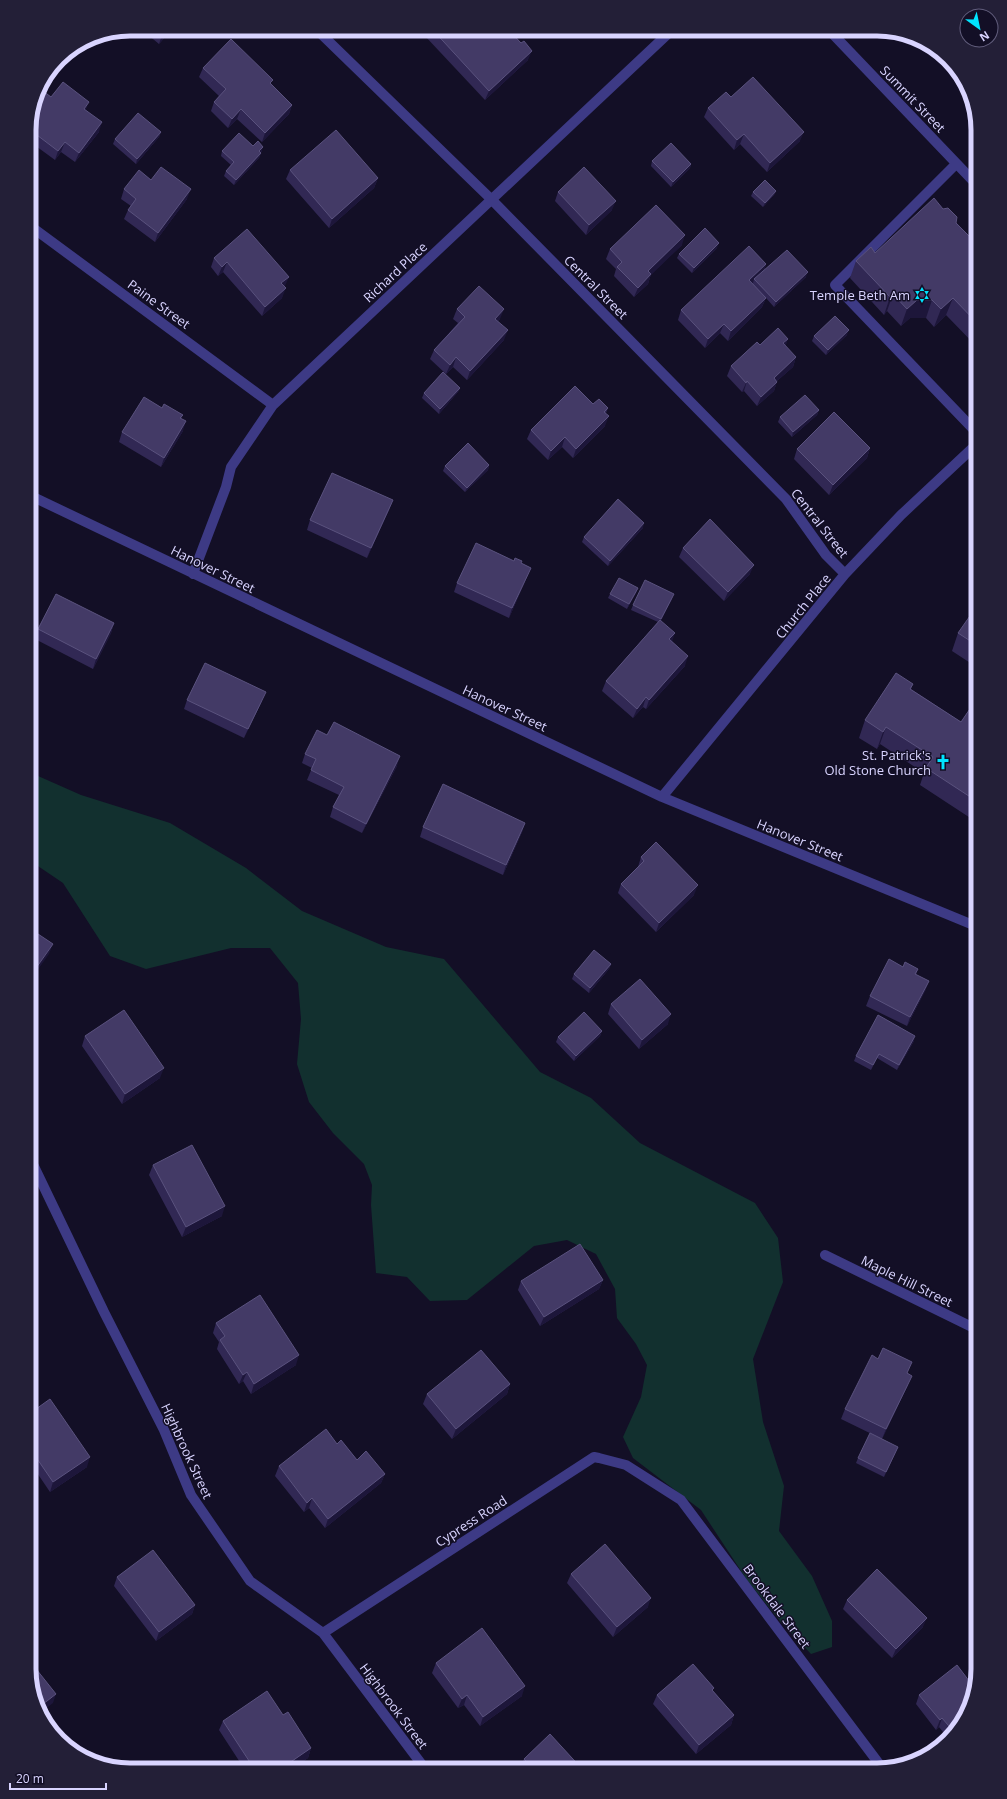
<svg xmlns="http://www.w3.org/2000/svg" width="1007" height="1799" font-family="'Open Sans',sans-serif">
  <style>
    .green { fill: #12302f }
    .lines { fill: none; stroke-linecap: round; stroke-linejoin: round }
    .minor { stroke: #3d3a85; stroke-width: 10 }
    .wall { fill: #312854 }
    .shaded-wall { fill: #1d163a }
    .building { fill: #433a66; stroke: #5a527e }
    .labels { text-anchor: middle; stroke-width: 3; stroke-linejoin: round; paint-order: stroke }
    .street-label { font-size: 13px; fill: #d9d4ff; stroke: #130f26 }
    .poi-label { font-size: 13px; fill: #d9d4ff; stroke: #130f26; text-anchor: end }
    .rim { fill: none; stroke: #d9d4ff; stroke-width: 5 }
  </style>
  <rect width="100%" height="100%" fill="#130f26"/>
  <!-- green -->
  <path class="green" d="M29,772L81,795L170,823L246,868L302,911L386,947L444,959L540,1072L591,1098L640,1143L755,1203L778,1238L783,1282L753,1359L763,1422L784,1486L779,1531L812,1576L832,1621V1647L811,1654L780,1621L747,1580L701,1510L633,1458L623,1437L641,1397L647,1365L636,1344L617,1318L615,1289L596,1254L567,1240L534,1246L467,1300L430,1301L407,1277L376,1273L371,1205L372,1185L364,1164L333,1133L309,1102L297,1064L301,1019L298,983L270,948H231L146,969L110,956L63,883L29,860Z"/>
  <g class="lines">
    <!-- minor -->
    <path class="minor" d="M316,29L492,200L786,499L826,555L845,574
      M828,29L978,186
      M956,164L835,285L978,434
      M29,225L273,405
      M29,495L662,797L978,927
      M193,574L226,487L231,467L273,405L673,29
      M662,797L845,574L901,515L978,443
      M29,1156L104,1312L164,1430L191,1495L250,1581L323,1633L426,1770
      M825,1255L978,1330
      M323,1633L594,1457L599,1458L626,1465L681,1500L883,1769"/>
  </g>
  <!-- wall -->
  <path class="wall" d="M130,29H134L127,37L120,31Z
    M141,29H172L159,44Z
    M428,29H508L521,43L528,60L485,100L425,36Z
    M203,68L271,85L292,105L289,114L262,142L237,119L228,128L211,111L214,102L219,96L199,77Z
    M51,97L86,110L99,132L75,162L61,152L55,160L29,141V123Z
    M731,97L800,141L767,172L740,144L734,150L704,117L708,108Z
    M161,132L159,137L136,164L113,144L115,139Z
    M253,146L262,151L261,152V153L259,158L234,185L224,176L226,171L231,165L221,156L222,151Z
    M652,161L691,164L690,168L671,187L651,166Z
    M290,170L378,178L374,188L329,228L286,179Z
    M124,189L187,199L155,242L124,219L128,210L131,206L121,199Z
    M776,191L774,195L763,207L751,196L753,192Z
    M558,192L612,210L586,235L555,201Z
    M943,209L974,241L978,238V348L946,315L934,327L926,318H910L901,326L887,311L884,315L850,278L856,261L875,253Z
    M682,245L651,274L648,284L634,297L614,276L616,269L606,259L610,249Z
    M717,248L692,273L677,258L679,254Z
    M214,258L285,286L284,287L282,298L262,316L223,272L218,276L211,267Z
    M766,264L764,271L806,277L774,307L766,298L762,307L728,341L720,333L705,348L678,320L681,310Z
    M457,309L500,319L498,321L504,340L467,380L453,367L446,374L430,359L434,350L458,323L453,319Z
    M847,335L826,355L812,341L814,336Z
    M760,345L796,357L793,367L777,381L774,391L757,406L744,391L742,392L727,376L731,366Z
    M460,388L458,392L439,414L422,398L424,393Z
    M593,404L608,408L606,413L605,426L573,458L562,447L548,460L527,439L531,430Z
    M162,408L183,415L181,419L183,431L161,467L119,442L122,432Z
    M819,410L817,415L792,437L778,422L780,417Z
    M870,448L867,458L829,495L794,459L797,449Z
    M489,465L488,470L465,492L443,471L445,466Z
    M393,500L389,510L367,558L307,530L310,520Z
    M643,528L608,566L582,542L584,537Z
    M683,548L750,574L724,601L679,557Z
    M521,563L531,568L527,577L509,618L454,592L457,583Z
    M638,588L636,593L627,609L608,598L610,594Z
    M672,599L661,620L685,666L646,709L643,707L633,718L602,691L606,681L658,622L631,610L633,605Z
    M978,617V668L952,651L958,633Z
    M114,623L111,633L93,669L35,639L38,629Z
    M913,684L911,689L961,722L978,697V823L920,785L924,773L880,744L877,749L859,738L865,720Z
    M187,700L262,701L244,738L184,709Z
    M327,735L397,766L362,833L330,817L333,807L339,795L307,780L312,768L302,763L305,754Z
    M525,823L522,832L503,875L420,837L423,827Z
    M641,857L694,895L656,932L618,893L621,884L638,867Z
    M611,964L609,969L589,993L572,979L574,974Z
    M903,967L918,969L916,975L929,981L925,991L907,1026L866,1006L870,996Z
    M611,1004L668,1024L639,1049L608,1014Z
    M602,1031L600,1036L574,1061L556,1042L558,1037Z
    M85,1036L160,1078L122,1104L82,1046Z
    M914,1041L897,1070L877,1058L871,1070L854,1061L856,1056Z
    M153,1165L222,1216L182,1237L149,1175Z
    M603,1280L599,1289L540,1326L518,1290L521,1281Z
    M216,1323L296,1365L251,1394L243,1381L239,1384L217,1349L219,1342L213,1333Z
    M878,1359L908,1373V1385L882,1439L841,1419L845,1409Z
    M510,1384L507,1394L452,1439L423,1404L427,1394Z
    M29,1414L87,1467L50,1492L29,1461Z
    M337,1444L357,1460L385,1474L381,1483L325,1528L309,1508L304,1512L275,1476L279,1466Z
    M898,1447L884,1477L856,1463L858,1458Z
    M571,1574L648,1607L613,1637L567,1583Z
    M117,1577L195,1605L192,1614L156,1641L114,1586Z
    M847,1600L923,1627L892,1658L843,1609Z
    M436,1663L522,1696L480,1726L464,1705L458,1708L432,1673Z
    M713,1691L734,1715L731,1725L696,1754L653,1704L657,1695Z
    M919,1695L961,1725L947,1737L939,1727L936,1730L916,1704Z
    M283,1715L311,1748L308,1758L290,1770H245L219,1730L223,1721Z
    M524,1759L583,1770H522L520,1768Z"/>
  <!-- shaded-wall -->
  <path class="shaded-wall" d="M130,29H134L127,37Z
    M167,29H172L159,44L162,35Z
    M532,51L528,60L485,100L489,91Z
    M89,102L85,112L84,109Z
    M292,105L289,114L262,142L265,133Z
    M241,109L237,119L228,128L232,119Z
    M102,122L99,132L75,162L79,153Z
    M161,132L159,137L136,164L137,159Z
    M804,132L800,141L767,172L770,163Z
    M744,134L740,144L734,150L737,140Z
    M65,142L61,152L55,160L58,151Z
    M263,147L262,151L257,156L259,151Z
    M261,153L259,158L234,185L236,180Z
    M691,164L690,168L671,187L673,182Z
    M378,178L374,188L329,228L332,219Z
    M191,189L187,199L155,242L158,233Z
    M776,191L774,195L763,207L765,203Z
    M616,201L612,210L586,235L589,225Z
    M685,235L682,245L645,281L648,271Z
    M719,243L717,248L692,273L694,268Z
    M227,262L223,272L218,276L222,267Z
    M766,264L763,274L754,279L753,283L746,290L749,280Z
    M808,272L806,277L774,307L776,302Z
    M651,274L648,284L634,297L638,288Z
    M289,277L285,286L278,293L281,283Z
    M286,288L282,298L262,316L265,307Z
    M893,294L887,311L884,315L890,297Z
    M766,298L762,307L728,341L731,331Z
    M953,298L946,315L934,327L941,309Z
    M917,300H932L926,318H910L901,326L907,309Z
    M504,309L500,319L492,328L495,319Z
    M724,324L720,333L705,348L708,339Z
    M508,330L504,340L467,380L470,371Z
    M849,330L847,335L826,355L828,350Z
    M788,339L785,348L783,343Z
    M34,357L31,366L29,368V363Z
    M456,357L453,367L446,374L450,365Z
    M796,357L793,367L770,387L774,378Z
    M747,381L744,391L742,392L746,383Z
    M777,382L774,391L757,406L761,397Z
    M460,388L458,392L439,414L440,409Z
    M819,410L817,415L792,437L793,432Z
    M609,416L605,426L573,458L576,449Z
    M186,421L183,431L161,467L164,458Z
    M565,437L562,447L548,460L551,451Z
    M870,448L867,458L829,495L833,485Z
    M489,465L488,470L465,492L467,488Z
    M393,500L389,510L367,558L371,548Z
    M644,523L643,528L608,566L610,561Z
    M754,565L750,574L724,601L728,592Z
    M531,568L527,577L509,618L512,608Z
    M638,588L636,593L627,609L629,604Z
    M674,594L672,599L660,623L661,619Z
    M114,623L111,633L93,669L96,659Z
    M675,633L672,642L669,639Z
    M688,656L685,666L646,709L649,700Z
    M266,692L262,701L244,738L248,729Z
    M646,697L643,707L633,718L637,709Z
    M886,727L880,744L877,749L883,732Z
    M400,756L397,766L362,833L366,824Z
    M525,823L522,832L503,875L506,865Z
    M698,885L694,895L656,932L659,923Z
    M53,944L49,954L29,982V978Z
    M611,964L609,969L589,993L590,988Z
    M929,981L925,991L907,1026L910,1017Z
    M671,1014L668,1024L639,1049L642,1040Z
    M602,1031L600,1036L574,1061L576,1056Z
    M915,1036L914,1041L897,1070L899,1065Z
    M164,1068L160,1078L122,1104L125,1094Z
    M225,1206L222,1216L182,1237L186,1227Z
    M603,1280L599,1289L540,1326L544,1317Z
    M299,1355L296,1365L251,1394L254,1384Z
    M247,1372L243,1381L239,1384L243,1375Z
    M912,1376L908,1385L882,1439L886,1429Z
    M510,1384L507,1394L452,1439L456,1429Z
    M898,1447L896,1452L884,1477L886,1472Z
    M90,1457L87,1467L50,1492L53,1482Z
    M385,1474L381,1483L325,1528L328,1519Z
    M312,1498L309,1508L304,1512L307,1503Z
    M651,1598L648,1607L613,1637L617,1627Z
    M195,1605L192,1614L156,1641L159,1632Z
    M927,1618L923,1627L892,1658L896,1649Z
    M525,1686L522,1696L480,1726L483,1717Z
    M56,1694L53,1703L39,1714L38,1708Z
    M467,1695L464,1705L458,1708L462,1699Z
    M734,1715L731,1725L696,1754L699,1745Z
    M942,1718L939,1727L936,1730L940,1720Z
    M311,1748L308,1758L290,1770H279Z"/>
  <!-- building -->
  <path class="building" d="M156,29H167L162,35Z
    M432,29H508L521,43L524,41L532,51L489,91Z
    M231,39L273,80L270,83L292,105L265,133L241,109L232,119L214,102L226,89L203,68Z
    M753,77L804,132L770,163L744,134L737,140L708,108L726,92L731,97Z
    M63,82L89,102L84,109L102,122L79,153L65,142L58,151L29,129V123L37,91L39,88L51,97Z
    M138,113L161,132L137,159L115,139Z
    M336,130L378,178L332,219L290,170Z
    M239,133L253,146L258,141L263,147L259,151L261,153L236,180L226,171L234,162L222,151Z
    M671,143L691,164L673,182L652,161Z
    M161,167L191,189L158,233L128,210L136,199L124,189L139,170L151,180Z
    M584,167L616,201L589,225L558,192Z
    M765,180L776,191L765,203L753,192Z
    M934,198L943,209L948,208L957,217L956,223L974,241L978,238V324L953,298L941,309L932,300H917L907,309L893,294L890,297L856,261L871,247L875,253Z
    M656,205L685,235L648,271L651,274L638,288L617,267L622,262L610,249Z
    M705,228L719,243L694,268L679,254Z
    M247,229L289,277L281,283L286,288L265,307L227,262L222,267L214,258Z
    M749,246L766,264L749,280L766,298L731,331L724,324L708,339L681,310Z
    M787,250L808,272L776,302L754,279Z
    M479,286L504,309L495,319L508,330L470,371L456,357L450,365L434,350L465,317L457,309Z
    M835,316L849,330L828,350L814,336Z
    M778,328L788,339L783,343L796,357L774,378L777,382L761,397L747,381L746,383L731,366L757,342L760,345Z
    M29,353L34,357L29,363Z
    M443,372L460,388L440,409L424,393Z
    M575,386L593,404L599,399L608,408L604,412L609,416L576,449L565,437L551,451L531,430Z
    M805,395L819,410L793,432L780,417Z
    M144,397L162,408L164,404L183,415L180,418L186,421L164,458L122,432Z
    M834,412L870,448L833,485L797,449Z
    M468,443L489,465L467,488L445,466Z
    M332,473L393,500L371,548L310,520Z
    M618,499L644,523L610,561L584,537Z
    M710,519L754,565L728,592L683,548Z
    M476,543L514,561L515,558L522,561L521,563L531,568L512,608L457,583Z
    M619,578L638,588L629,604L610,594Z
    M645,580L674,594L661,619L633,605Z
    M56,594L114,623L96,659L38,629Z
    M972,613L978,617V646L958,633Z
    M660,620L675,633L669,639L688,656L649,700L646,697L637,709L606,681Z
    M205,663L266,692L248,729L187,700Z
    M896,673L913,684L910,689L961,722L978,697V802L926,768L933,757L886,727L883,732L865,720Z
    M334,722L400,756L366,824L333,807L344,787L311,770L316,759L305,754L317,730L327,735Z
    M443,784L525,823L506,865L423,827Z
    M656,842L698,885L659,923L621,884L644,861L641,857Z
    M29,928L53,944L29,978Z
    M594,950L611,964L590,988L574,974Z
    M889,959L903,967L905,962L918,969L915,974L929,981L910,1017L870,996Z
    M640,979L671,1014L642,1040L611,1004Z
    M124,1010L164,1068L125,1094L85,1036Z
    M584,1012L602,1031L576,1056L558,1037Z
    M878,1015L915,1036L899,1065L879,1054L873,1065L856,1056Z
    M192,1145L225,1206L186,1227L153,1165Z
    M580,1244L603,1280L544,1317L521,1281Z
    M260,1295L299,1355L254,1384L247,1372L243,1375L220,1340L225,1336L216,1323Z
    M883,1348L912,1362L907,1373L912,1376L886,1429L845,1409L872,1355L878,1359Z
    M481,1350L510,1384L456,1429L427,1394Z
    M50,1399L90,1457L53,1482L29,1447V1414Z
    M326,1429L337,1444L341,1440L357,1460L366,1451L385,1474L328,1519L312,1498L307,1503L279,1466Z
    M870,1433L898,1447L886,1472L858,1458Z
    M605,1544L651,1598L617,1627L571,1574Z
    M153,1550L195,1605L159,1632L117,1577Z
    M877,1569L927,1618L896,1649L847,1600Z
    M482,1628L525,1686L483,1717L467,1695L462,1699L436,1663Z
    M29,1660L56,1694L38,1708L29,1670Z
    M693,1664L714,1688L712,1690L734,1715L699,1745L657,1695Z
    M957,1665L973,1686L961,1725L954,1732L942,1718L940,1720L919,1695Z
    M267,1691L283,1715L288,1712L311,1748L279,1770H255L223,1721Z
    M550,1734L583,1770H534L524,1759Z"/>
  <!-- icons -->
  <defs>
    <symbol id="synagogue-bare" viewBox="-9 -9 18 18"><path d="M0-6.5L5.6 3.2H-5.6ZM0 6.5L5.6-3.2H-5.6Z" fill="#00e5ff" stroke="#130f26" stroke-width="2.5" paint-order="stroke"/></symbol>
    <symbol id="church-bare" viewBox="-9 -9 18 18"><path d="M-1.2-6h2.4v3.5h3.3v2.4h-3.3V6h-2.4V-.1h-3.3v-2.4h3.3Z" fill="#00e5ff" stroke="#130f26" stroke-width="2.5" paint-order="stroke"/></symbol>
  </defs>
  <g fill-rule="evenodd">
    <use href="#synagogue-bare" x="911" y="284" width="22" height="22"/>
    <use href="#church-bare" x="932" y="751" width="22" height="22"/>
  </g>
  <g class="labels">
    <!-- street labels -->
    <g class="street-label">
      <text transform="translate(913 99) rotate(46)" y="5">Summit Street</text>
      <text transform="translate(395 272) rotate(-43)" y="5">Richard Place</text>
      <text transform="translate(596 287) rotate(45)" y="5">Central Street</text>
      <text transform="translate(159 304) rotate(36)" y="5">Paine Street</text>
      <text transform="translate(820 523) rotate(52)" y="5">Central Street</text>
      <text transform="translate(213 569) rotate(26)" y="5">Hanover Street</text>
      <text transform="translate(803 606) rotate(-51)" y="5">Church Place</text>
      <text transform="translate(505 708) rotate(25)" y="5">Hanover Street</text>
      <text transform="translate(800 840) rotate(22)" y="5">Hanover Street</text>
      <text transform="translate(907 1281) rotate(26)" y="5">Maple Hill Street</text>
      <text transform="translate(187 1451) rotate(65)" y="5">Highbrook Street</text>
      <text transform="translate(471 1521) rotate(-33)" y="5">Cypress Road</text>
      <text transform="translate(777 1606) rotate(53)" y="5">Brookdale Street</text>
      <text transform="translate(394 1706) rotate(53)" y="5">Highbrook Street</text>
    </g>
    <!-- poi labels -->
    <g class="poi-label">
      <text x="910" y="300">Temple Beth Am</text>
      <text x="931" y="760">St. Patrick's<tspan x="931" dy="15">Old Stone Church</tspan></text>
    </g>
  </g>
  <!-- crop -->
  <path d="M0 0H1007V1799H0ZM130 36H877A94 94 0 0 1 971 130V1669A94 94 0 0 1 877 1763H130A94 94 0 0 1 36 1669V130A94 94 0 0 1 130 36Z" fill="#231f37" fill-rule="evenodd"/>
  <path class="rim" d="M130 36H877A94 94 0 0 1 971 130V1669A94 94 0 0 1 877 1763H130A94 94 0 0 1 36 1669V130A94 94 0 0 1 130 36Z"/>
  <!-- north arrow -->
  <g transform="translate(979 28) rotate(147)"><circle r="19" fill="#130f26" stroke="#625e7d"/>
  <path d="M0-3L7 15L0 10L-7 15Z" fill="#00e5ff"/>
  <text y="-6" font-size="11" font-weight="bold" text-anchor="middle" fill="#d9d4ff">N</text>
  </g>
  <!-- scale -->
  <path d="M10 1783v6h96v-6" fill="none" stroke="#d9d4ff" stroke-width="2"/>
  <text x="16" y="1783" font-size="12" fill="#d9d4ff" stroke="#130f26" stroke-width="3" paint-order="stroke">20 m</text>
</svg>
